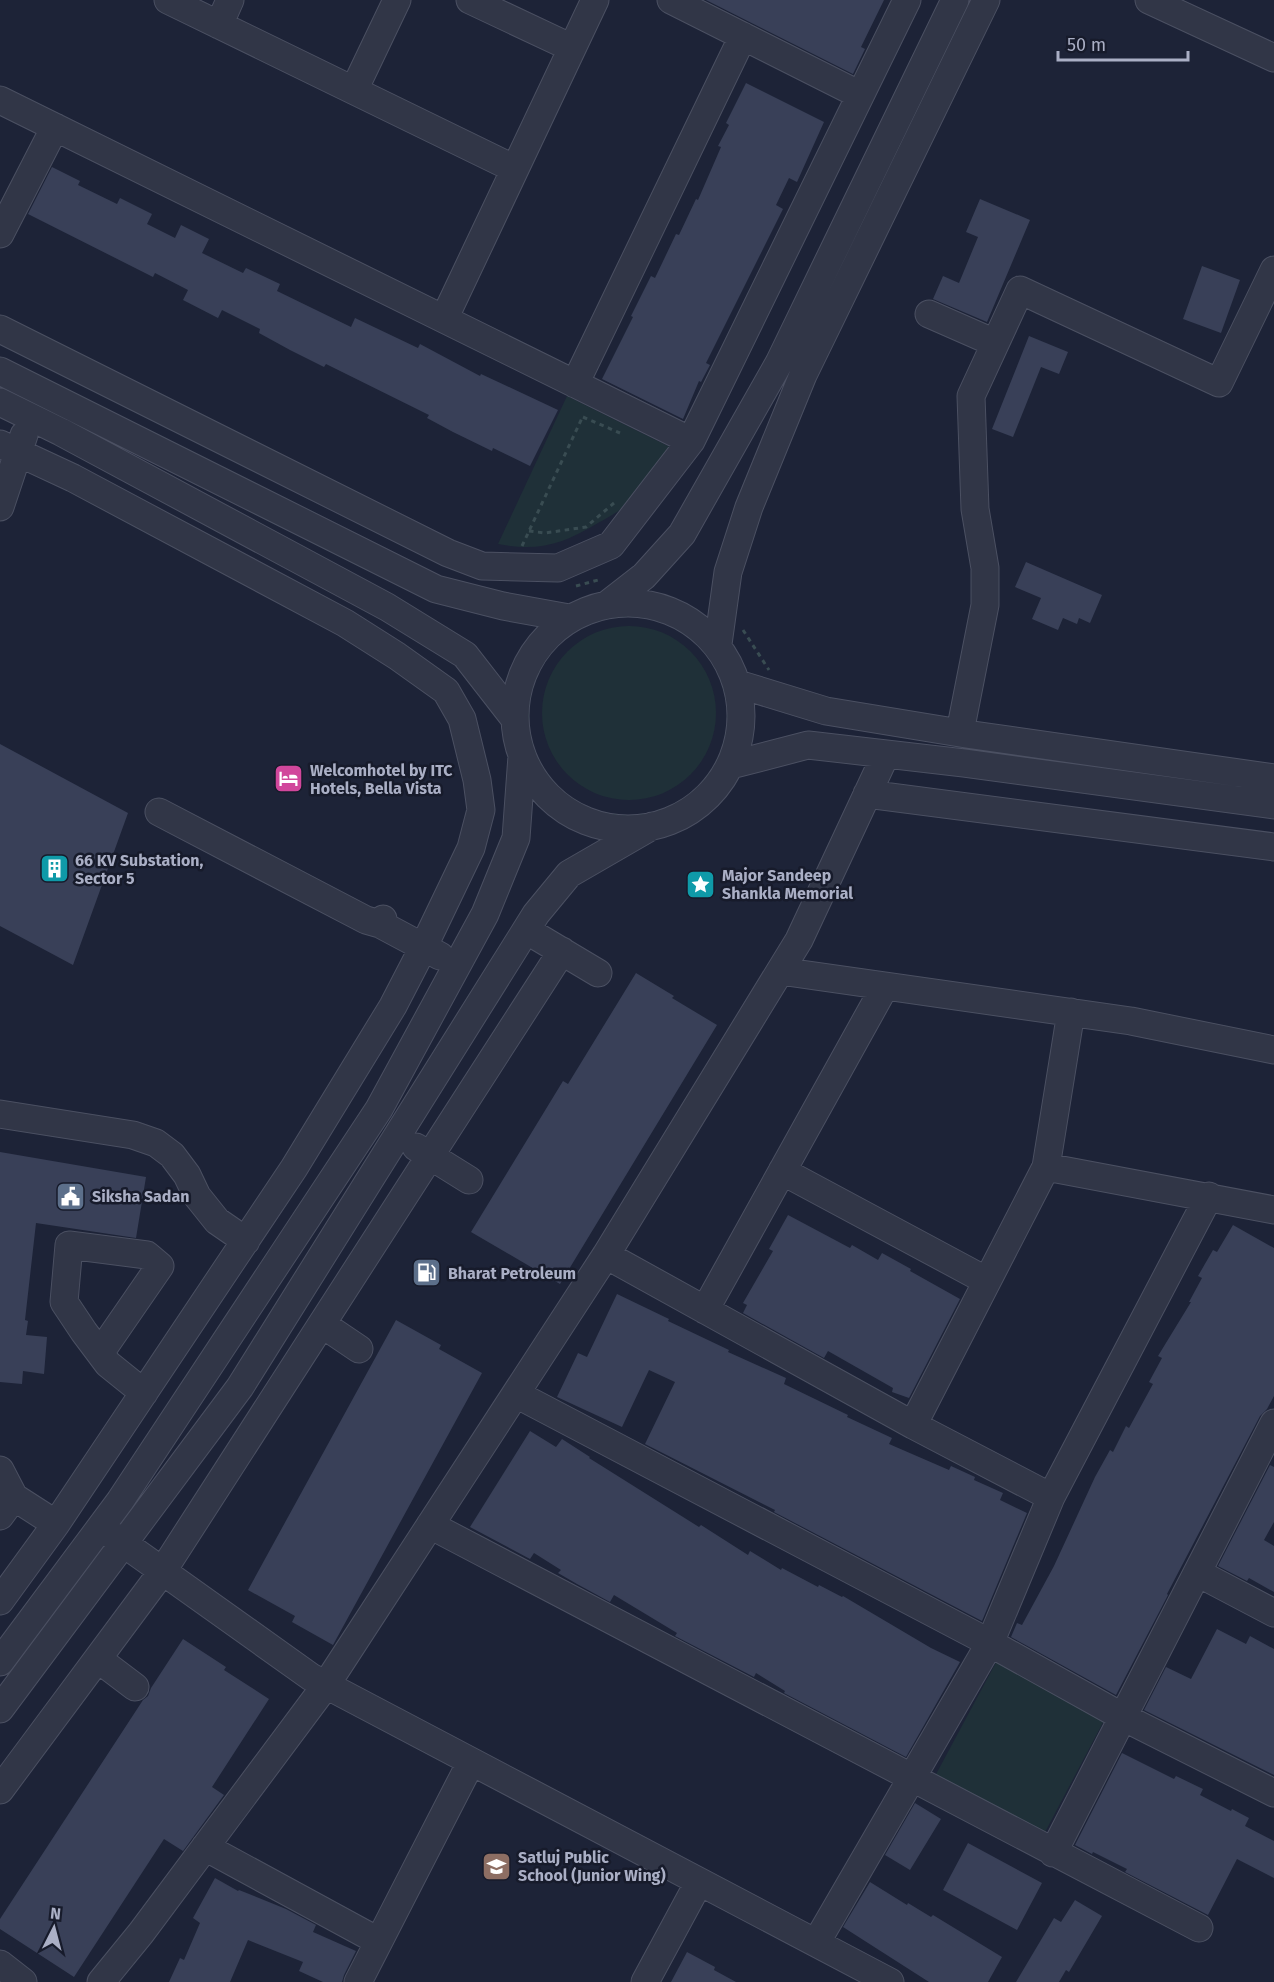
<svg xmlns="http://www.w3.org/2000/svg" width="1274" height="1982" font-family="'Fira Sans',sans-serif">
  <style>
    .green { fill: #1f3038 }
    .building { fill: #394058 }
    .lines { fill: none; stroke-linecap: round; stroke-linejoin: round }
    .minor-casing { stroke: #4b5062; stroke-width: 29 }
    .path { stroke: #394c52; stroke-width: 3; stroke-dasharray: 4.5 4.5; stroke-linecap: butt }
    .minor { stroke: #313647; stroke-width: 27 }
    .labels { text-anchor: middle; stroke-width: 5; stroke-linejoin: round; paint-order: stroke }
    .poi-label { font-size: 16px; font-weight: bold; fill: #aaafc5; stroke: #171b2b; text-anchor: start }
  </style>
  <rect width="100%" height="100%" fill="#1d2337"/>
  <!-- green -->
  <path class="green" d="M567,396L670,447C659,461 641,492 629,503C620,511 609,517 598,523C563,544 539,552 498,544Z
    M542 713a87 87 0 1 1 174 0a87 87 0 1 1-174 0Z
    M1000,1655L1108,1713L1043,1836L934,1778Z"/>
  <!-- building -->
  <path class="building" d="M706,0H884L861,47L865,49L853,74Z
    M746,83L824,122L797,182L789,178L776,205L783,209L706,363L710,365L701,382L699,381L683,419L602,379L633,317L631,316L651,276L655,278L676,234L679,235L696,199L698,200L721,147L718,146L729,125L726,123Z
    M52,167L80,181L78,185L117,204L120,198L152,214L147,224L175,238L181,225L209,239L202,253L243,273L246,268L280,284L277,291L351,327L355,318L418,348L420,344L480,376L481,374L558,410L530,466L493,448L492,451L453,432L427,418L429,415L326,364L324,367L290,350L259,333L260,329L222,310L218,318L183,300L188,290L155,273L153,277L28,214Z
    M980,199L1030,220L987,322L933,299L943,276L959,283L978,237L966,232Z
    M1202,266L1240,280L1221,333L1183,319Z
    M1029,336L1068,352L1059,374L1041,367L1013,437L992,429Z
    M1026,562L1102,595L1090,623L1079,618L1077,624L1063,618L1058,630L1032,619L1041,598L1015,587Z
    M0,744L128,813L73,965L0,926Z
    M636,973L674,996L672,998L717,1025L560,1284L471,1232L563,1081L568,1084Z
    M0,1152L146,1177L136,1238L36,1223L25,1320L28,1321L26,1335L47,1337L44,1374L23,1371L22,1384L0,1382Z
    M788,1215L850,1248L852,1245L878,1260L882,1253L911,1269L910,1271L960,1299L909,1398L892,1392L893,1388L828,1351L824,1358L743,1313L747,1305L743,1303L773,1251L769,1249Z
    M1233,1225L1274,1248V1396L1267,1409L1260,1416L1167,1594L1168,1595L1116,1695L1011,1637L1017,1623L1022,1625L1054,1566L1095,1477L1110,1450L1113,1452L1126,1426L1129,1428L1153,1384L1149,1382L1162,1358L1158,1356L1191,1302H1189L1202,1278L1198,1276L1213,1250L1217,1252Z
    M617,1294L669,1319L668,1321L729,1350L728,1352L786,1378L784,1384L848,1415L847,1417L892,1438L889,1444L949,1470L951,1466L975,1477L974,1480L1003,1493L1000,1500L1027,1513L982,1621L774,1512L775,1510L645,1444L675,1382L649,1370L622,1427L557,1397L578,1353L587,1357Z
    M396,1320L441,1345L439,1349L482,1373L333,1645L292,1622L295,1616L248,1590Z
    M530,1431L556,1447L562,1439L590,1457L589,1458L699,1527L701,1525L748,1555L750,1551L781,1570L782,1568L818,1587L819,1585L842,1597L843,1596L931,1648L960,1662L906,1757L784,1693L785,1691L756,1673L754,1677L675,1636L677,1633L614,1595L610,1602L577,1584L558,1573L561,1570L534,1553L530,1559L470,1527Z
    M1270,1465L1274,1467V1522L1264,1540L1274,1546V1592L1249,1578L1247,1581L1218,1566Z
    M1217,1629L1246,1644L1250,1636L1274,1649V1775L1144,1710L1166,1667L1191,1679Z
    M183,1639L226,1667L224,1670L269,1699L212,1787L224,1795L183,1851L164,1839L74,1977L0,1929V1919L143,1700L148,1696L151,1688Z
    M1122,1753L1174,1779L1176,1776L1203,1789L1200,1795L1231,1811L1232,1809L1249,1818L1245,1826L1274,1841V1878L1237,1859L1208,1915L1125,1872L1127,1869L1093,1852L1092,1854L1075,1845Z
    M915,1803L941,1819L910,1870L885,1855Z
    M968,1843L1042,1883L1017,1930L943,1890Z
    M215,1878L238,1891L239,1890L286,1909L316,1925L313,1932L356,1951L344,1975L342,1982H323L299,1971L303,1962L248,1940L230,1982H169L180,1958L184,1960L200,1923L193,1918Z
    M870,1882L907,1905L908,1903L931,1917L933,1915L1002,1957L988,1982H929L843,1927Z
    M1075,1900L1102,1916L1069,1972L1066,1970L1059,1982H1016L1054,1918L1061,1922Z
    M687,1952L715,1967L714,1970L736,1982H671Z"/>
  <g class="lines">
    <defs>
      <path id="minor" d="M168,0L515,169
        M470,0L572,48
        M671,0L860,95
        M1149,0L1274,58
        M219,25L230,0
        M354,90L397,0
        M0,100L691,441
        M0,234L55,127
        M929,314L995,343
        M444,319L595,0
        M0,329L448,553L482,566L558,568L611,545L691,441L907,0
        M0,371L436,589L503,606L569,618
        M575,384L743,36
        M0,402L61,432L387,607L465,655L514,718
        M0,444L73,478L345,623L397,656L446,691L462,719L477,780L481,810L471,848L423,948L393,1006L294,1168L56,1524L0,1601
        M0,507L24,435
        M515 716a113 113 0 1 1 226 0a113 113 0 1 1-226 0Z
        M608,604L644,576L682,534L779,363L955,0
        M718,644L728,572L749,507L803,375L986,0
        M738,684L826,711L966,734L1274,778
        M960,732L985,605V568L975,509L971,396L1020,290L1219,383L1274,270
        M731,765L808,745L964,763L1274,805
        M867,794L1274,847
        M159,812L366,920L380,924
        M383,919L380,924L440,956
        M526,930L598,973
        M780,971L1131,1021L1274,1050
        M0,1114L133,1135L156,1143L172,1155L187,1175L197,1196L217,1221L246,1241
        M416,1147L469,1180
        M1046,1167L1274,1210
        M782,1171L987,1281
        M606,1255L913,1425L1051,1497
        M705,1310L885,986
        M322,1324L359,1349
        M100,1353L160,1266L147,1255L69,1245L64,1302L84,1332L108,1364L144,1393
        M516,1394L990,1643L1123,1717L1274,1793
        M913,1425L1046,1167L1071,1012
        M0,1470L14,1497L56,1524
        M0,1516L14,1497
        M430,1525L1199,1928
        M109,1533L311,1677L890,1982
        M1198,1573L1274,1613
        M98,1659L135,1687
        M0,1662L120,1501L379,1109L485,914L516,838L522,756
        M0,1709L240,1387L536,914L569,874L652,826
        M0,1790L162,1572L562,951
        M205,1847L378,1941
        M1053,1853L1274,1423
        M816,1943L990,1643L1051,1497L1209,1196
        M0,1964L23,1982
        M101,1982L141,1933L326,1685L606,1255L799,940L886,754
        M358,1982L471,1762
        M645,1982L699,1882"/>
    </defs>
    <!-- minor casing -->
    <use href="#minor" class="minor-casing"/>
    <!-- path -->
    <path class="path" d="M583,417L620,433
      M529,531L545,533L586,527L614,503
      M522,546L583,416
      M576,586L602,579
      M527 716a101 101 0 1 1 202 0a101 101 0 1 1-202 0Z
      M743,630L769,670"/>
    <!-- minor -->
    <use href="#minor" class="minor"/>
  </g>
  <!-- icons -->
  <defs>
    <symbol id="hotel-square" viewBox="-11 -11 22 22"><rect x="-9" y="-9" width="18" height="18" rx="4" fill="#d1479c" stroke="#171b2b"/><path d="M-6-4.5h1.5V1H6V5H4.5V3h-9V5H-6ZM-4 0a1.8 1.8 0 1 1 3.6 0ZM.5 0V-2.5h3Q6-2.5 6 0Z" fill="#fff"/></symbol>
    <symbol id="building-square" viewBox="-11 -11 22 22"><rect x="-9" y="-9" width="18" height="18" rx="4" fill="#0f9aa8" stroke="#171b2b"/><path d="M-4-6H4V6H1V3H-1V6H-4ZM-2.5-4.3h1.7v1.8h-1.7ZM.8-4.3h1.7v1.8H.8ZM-2.5-1h1.7V.8h-1.7ZM.8-1h1.7V.8H.8Z" fill="#fff"/></symbol>
    <symbol id="sight-square" viewBox="-11 -11 22 22"><rect x="-9" y="-9" width="18" height="18" rx="4" fill="#0f9aa8" stroke="#171b2b"/><path d="M0-6L1.8-2.2L6-1.7L2.9 1.2L3.7 5.4L0 3.3L-3.7 5.4L-2.9 1.2L-6-1.7L-1.8-2.2Z" fill="#fff"/></symbol>
    <symbol id="civic-square" viewBox="-11 -11 22 22"><rect x="-9" y="-9" width="18" height="18" rx="4" fill="#5c6f8a" stroke="#171b2b"/><path d="M-.6-6.5H3V-4.5H.6V-3L4-1V1h2V6H-6V1h2V-1L-.6-3ZM-1.2 2.5V6h2.4V2.5Z" fill="#fff"/></symbol>
    <symbol id="fuel-square" viewBox="-11 -11 22 22"><rect x="-9" y="-9" width="18" height="18" rx="4" fill="#5c6f8a" stroke="#171b2b"/><path d="M-5.5-6h7V0h2V4h1.3V-2.5L3-4.5l.8-.8L6-3V5H2.5V1h-1V6h-7ZM-4.2-4.7v3.2H.2V-4.7Z" fill="#fff"/></symbol>
    <symbol id="school-square" viewBox="-11 -11 22 22"><rect x="-9" y="-9" width="18" height="18" rx="4" fill="#8d6e63" stroke="#171b2b"/><path d="M0-5L7-2L0 1L-7-2ZM-4 1L0 2.5L4 1V4Q0 6-4 4Z" fill="#fff"/></symbol>
  </defs>
  <g fill-rule="evenodd">
    <use href="#hotel-square" x="272" y="762" width="33" height="33"/>
    <use href="#building-square" x="38" y="852" width="33" height="33"/>
    <use href="#sight-square" x="684" y="868" width="33" height="33"/>
    <use href="#civic-square" x="54" y="1180" width="33" height="33"/>
    <use href="#fuel-square" x="410" y="1256" width="33" height="33"/>
    <use href="#school-square" x="480" y="1850" width="33" height="33"/>
  </g>
  <g class="labels">
    <!-- poi labels -->
    <g class="poi-label">
      <text x="310" y="776">Welcomhotel by ITC<tspan x="310" dy="18">Hotels, Bella Vista</tspan></text>
      <text x="75" y="866">66 KV Substation,<tspan x="75" dy="18">Sector 5</tspan></text>
      <text x="722" y="881">Major Sandeep<tspan x="722" dy="18">Shankla Memorial</tspan></text>
      <text x="92" y="1202">Siksha Sadan</text>
      <text x="448" y="1279">Bharat Petroleum</text>
      <text x="518" y="1863">Satluj Public<tspan x="518" dy="18">School (Junior Wing)</tspan></text>
    </g>
  </g>
  <!-- north arrow -->
  <g transform="translate(54 1928) rotate(6)" stroke="#171b2b" stroke-width="4.5" paint-order="stroke">
  <path d="M0-4.5L10 22L0 15L-10 22Z" fill="#aaafc5"/>
  <text y="-9" font-size="16" font-weight="bold" text-anchor="middle" fill="#aaafc5">N</text>
  </g>
  <!-- scale -->
  <path d="M1058 51v9h130v-9" fill="none" stroke="#aaafc5" stroke-width="3"/>
  <text x="1067" y="51" font-size="18" fill="#aaafc5" stroke="#171b2b" stroke-width="4.5" paint-order="stroke">50 m</text>
</svg>
